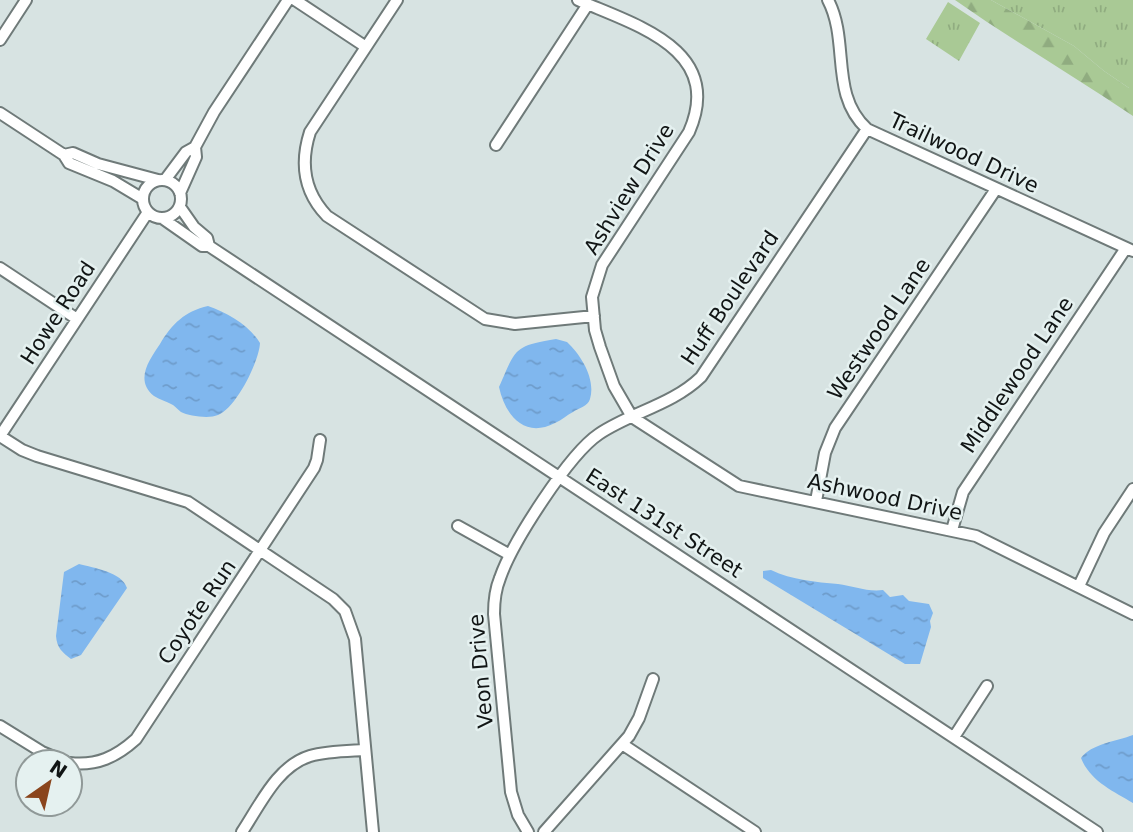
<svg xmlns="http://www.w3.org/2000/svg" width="1133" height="832" font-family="'DejaVu Sans',sans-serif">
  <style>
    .grass { fill: url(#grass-tufts) }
    .forest { fill: url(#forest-firs) }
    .water { fill: url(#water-ripples) }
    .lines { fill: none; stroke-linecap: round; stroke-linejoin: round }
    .minor-casing { stroke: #6f7a79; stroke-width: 14 }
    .minor { stroke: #fff; stroke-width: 10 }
    .labels { text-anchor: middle; stroke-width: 5; stroke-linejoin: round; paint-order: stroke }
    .street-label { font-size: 21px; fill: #111515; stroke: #e5f1f0 }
  </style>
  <defs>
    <pattern id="grass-tufts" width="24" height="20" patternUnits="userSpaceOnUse" patternTransform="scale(1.75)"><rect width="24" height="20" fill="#a9c995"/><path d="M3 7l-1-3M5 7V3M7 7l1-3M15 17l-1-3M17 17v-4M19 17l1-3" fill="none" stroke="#90ac80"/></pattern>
    <pattern id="forest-firs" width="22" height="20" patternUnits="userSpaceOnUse" patternTransform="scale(1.75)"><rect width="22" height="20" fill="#a9c995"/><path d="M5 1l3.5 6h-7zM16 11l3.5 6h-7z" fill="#90ac80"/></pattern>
    <pattern id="water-ripples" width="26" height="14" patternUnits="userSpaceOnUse" patternTransform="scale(1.75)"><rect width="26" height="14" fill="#80b7ee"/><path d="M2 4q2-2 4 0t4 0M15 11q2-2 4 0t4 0" fill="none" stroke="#6e9ccb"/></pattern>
  </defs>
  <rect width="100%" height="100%" fill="#d7e3e2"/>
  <!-- grass -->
  <path class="grass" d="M991,0H1133V88H1129L1104,71L1074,46Z
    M948,2L980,23L959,61L926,39Z"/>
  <!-- forest -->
  <path class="forest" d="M955,0H991L1074,46L1104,71L1129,88H1133V116C1074,76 1013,41 955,0Z"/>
  <!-- water -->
  <path class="water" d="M208,306C228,313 249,325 260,343C259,362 236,408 218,415C209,419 189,416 181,412C178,410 176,407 173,405C166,401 160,400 154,396C134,380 150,359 160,344C172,324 185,311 208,306Z
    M556,339L567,342C581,355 596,379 590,399C588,406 579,408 573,412C567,415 562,420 555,423C524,439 505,415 499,387C516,349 513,346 556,339Z
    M79,564C94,568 122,572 127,588L81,655L71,659C62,652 57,648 56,636L64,572Z
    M771,570C792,580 816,582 838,584C853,586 867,592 883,590L890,597L903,595L909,601L929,604L933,613L930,621L931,627L920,664H905L763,578V571Z
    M1133,735V803C1113,791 1090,781 1081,758C1091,744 1117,741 1133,735Z"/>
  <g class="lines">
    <defs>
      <path id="minor" d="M295,0L366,47
        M397,0L310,132C300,163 304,192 327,216L485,319L515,324L594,316
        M578,0C635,25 725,49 689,132L602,265L592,297L595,330L600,347L614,386L632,417L739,486L976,536L1133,614
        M828,0C850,42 829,94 867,129L1133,251
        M0,40L26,0
        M0,113L64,155L69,163L113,181L143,199
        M496,145L588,4
        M64,155L73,153L98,164L158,180
        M143 199a19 19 0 1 1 38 0a19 19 0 1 1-38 0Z
        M165,180L186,152L195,147L214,112L288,0
        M180,193L196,157L195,147
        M180,207L194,227L207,238L209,246
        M162,218L202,246H209L1097,832
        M0,268L77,319
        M0,436L22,450L37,456L188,502L333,599L345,611L355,639L373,832
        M0,436L148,212
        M816,501L825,453L835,428L996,189
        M458,526L510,555
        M952,530L963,492L1126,248
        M1079,586L1104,533L1133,489
        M0,726L42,752L66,762
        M954,737L987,686
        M622,744L755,832
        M70,763C97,766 116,757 136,739L314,468L317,460L320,440
        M242,832C260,805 277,766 310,756C327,751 347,751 364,750
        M528,832L518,815L511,792L494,614C494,602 495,590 500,578C512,543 569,454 599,434C632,412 672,405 701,377L867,129
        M544,832L629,736L639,718L653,679"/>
    </defs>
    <!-- minor casing -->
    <use href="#minor" class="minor-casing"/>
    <!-- minor -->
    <use href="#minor" class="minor"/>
  </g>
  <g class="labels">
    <!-- street labels -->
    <g class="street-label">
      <text transform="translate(964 153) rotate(25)" y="7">Trailwood Drive</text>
      <text transform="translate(629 189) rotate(-58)" y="7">Ashview Drive</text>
      <text transform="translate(730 298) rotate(-56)" y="7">Huff Boulevard</text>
      <text transform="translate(58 313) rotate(-57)" y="7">Howe Road</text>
      <text transform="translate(879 329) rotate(-56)" y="7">Westwood Lane</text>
      <text transform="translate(1017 375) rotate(-56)" y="7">Middlewood Lane</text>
      <text transform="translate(885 497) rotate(12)" y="7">Ashwood Drive</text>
      <text transform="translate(664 523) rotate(33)" y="7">East 131st Street</text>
      <text transform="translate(197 612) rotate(-56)" y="7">Coyote Run</text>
      <text transform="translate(481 671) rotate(-95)" y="7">Veon Drive</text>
    </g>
  </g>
  <!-- north arrow -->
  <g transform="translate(49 783) rotate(34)"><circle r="33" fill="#e5f1f0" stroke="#909998" stroke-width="2"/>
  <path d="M0-5L12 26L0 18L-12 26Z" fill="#8a451d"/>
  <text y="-10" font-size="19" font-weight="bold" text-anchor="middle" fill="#111515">N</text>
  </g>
</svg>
